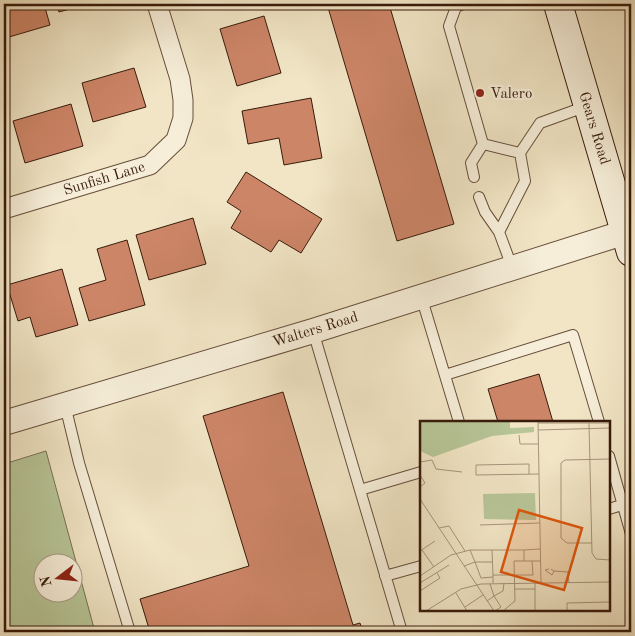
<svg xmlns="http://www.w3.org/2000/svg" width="635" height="636" font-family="'Old Standard TT',serif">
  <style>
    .green { fill: #b7c597; stroke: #787051; fill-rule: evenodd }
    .building { fill: #cc8567; stroke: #381b0b }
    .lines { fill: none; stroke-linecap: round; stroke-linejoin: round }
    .service-casing { stroke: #664e3a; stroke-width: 12 }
    .minor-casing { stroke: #664e3a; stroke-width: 21 }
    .tertiary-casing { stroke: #664e3a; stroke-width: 26 }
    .secondary-casing { stroke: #381b0b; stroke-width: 30 }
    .service { stroke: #f6eed9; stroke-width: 10 }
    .minor { stroke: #f6eed9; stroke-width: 19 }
    .tertiary { stroke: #f6eed9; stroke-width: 24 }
    .secondary { stroke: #f6eed9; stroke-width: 28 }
    .poi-dot { fill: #8f2418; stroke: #f6eed9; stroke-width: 2 }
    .labels { text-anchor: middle; stroke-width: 4.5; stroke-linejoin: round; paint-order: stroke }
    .poi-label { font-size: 15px; fill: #381b0b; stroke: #f6eed9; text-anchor: start }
    .street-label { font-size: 15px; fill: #381b0b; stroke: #f6eed9 }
    .inset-road { fill: none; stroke: #a7947b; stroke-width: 1 }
    .view { fill: #df560c; fill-opacity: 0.15; stroke: #df560c; stroke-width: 2.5 }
    .inset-edge { fill: none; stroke: #381b0b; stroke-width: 2.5 }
  </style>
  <rect width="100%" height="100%" fill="#f1e5c5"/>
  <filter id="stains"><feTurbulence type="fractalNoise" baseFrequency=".004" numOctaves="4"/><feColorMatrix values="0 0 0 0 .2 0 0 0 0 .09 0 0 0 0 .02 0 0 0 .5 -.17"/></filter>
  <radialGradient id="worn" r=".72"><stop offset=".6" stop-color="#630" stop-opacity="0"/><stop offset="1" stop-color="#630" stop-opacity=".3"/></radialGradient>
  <!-- green -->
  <path class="green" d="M46,451L95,632H4V464ZM42,564H72V594H42Z"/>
  <!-- building -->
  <path class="building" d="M4,4H44L50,25L9,37L4,17Z
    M57,4H88L59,12Z
    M327,4H389L454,224L397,241Z
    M264,16L281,73L237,86L220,29Z
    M134,68L146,107L93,122L82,83Z
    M311,98L322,158L284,165L279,138L248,144L242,111Z
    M71,104L83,146L25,163L13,121Z
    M246,172L322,219L301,253L279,240L271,252L231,228L241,211L227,202Z
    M193,218L206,264L149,280L136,235Z
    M127,240L145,305L89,321L79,288L106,280L97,249Z
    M62,269L78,325L36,337L30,317L18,321L7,285Z
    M539,374L553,422H498L488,389Z
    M283,392L353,625L360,623L363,632H150L140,599L249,566L203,416Z"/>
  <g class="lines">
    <defs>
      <path id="service" d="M463,4L456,7L449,26L483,144
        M520,153L540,123L587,106
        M474,177L471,163L483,144L520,153L525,181L499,232L485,212L479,197
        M499,232L512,267
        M421,296L459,422
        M313,331L360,490L421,472
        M445,375L573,335L599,422
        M65,405L79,463L130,632
        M609,456L631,534
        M360,490L402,632
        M609,509L631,502
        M385,576L421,566"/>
      <path id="minor" d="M4,209L150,165L176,140L183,118V100L180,79L157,4"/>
      <path id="tertiary" d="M4,423L313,331L626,232"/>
      <path id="secondary" d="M558,4L631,252"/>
    </defs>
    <!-- service casing -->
    <use href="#service" class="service-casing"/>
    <!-- minor casing -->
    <use href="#minor" class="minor-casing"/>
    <!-- tertiary casing -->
    <use href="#tertiary" class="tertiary-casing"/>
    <!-- secondary casing -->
    <use href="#secondary" class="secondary-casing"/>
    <!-- service -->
    <use href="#service" class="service"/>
    <!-- minor -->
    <use href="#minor" class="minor"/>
    <!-- tertiary -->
    <use href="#tertiary" class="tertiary"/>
    <!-- secondary -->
    <use href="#secondary" class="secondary"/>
  </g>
  <!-- markers -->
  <circle class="poi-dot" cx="480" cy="93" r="5"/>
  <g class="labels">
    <!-- poi labels -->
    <g class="poi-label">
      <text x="490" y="98">Valero</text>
    </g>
    <!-- street labels -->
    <g class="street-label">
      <text transform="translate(595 128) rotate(73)" y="5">Gears Road</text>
      <text transform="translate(104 178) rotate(-17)" y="5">Sunfish Lane</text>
      <text transform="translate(315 329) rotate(-17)" y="5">Walters Road</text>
    </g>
  </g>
  <!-- overview -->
  <g transform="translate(420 421)">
    <rect width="190" height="190" fill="#f1e5c5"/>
    <path d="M0,0H90V7L114,6V11L72,15L13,36L0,30ZM115,72L116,99L64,98L63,73Z" fill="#b7c597"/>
    <path class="inset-road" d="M118,0L121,162M118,2H190M169,2L172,132L176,138L190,139M118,9L190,7M99,14L100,23H119M0,41L12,39L16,48L42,51M109,53V43L56,44V54L119,53M0,54L5,62L0,66M0,78L74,190M60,104L120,102M19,107L29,105L45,130M172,122H147L141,117V42L145,39L190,38M120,128L104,129V140H121M2,129L14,146M72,129H50L55,141H72M0,130L15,120M44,145L55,141L61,157L73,156M129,148L125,149L132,154L134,150L131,148M134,150L148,151L149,162M73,154L72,129H104M0,155L31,134L50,129M0,162L29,144M73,162V154H113L112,140M115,162V190M95,168H115M0,170L20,157L17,152M36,172L47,190M67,180L74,175L70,163M45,186L63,174M6,190L41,168L61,163L190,161M75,190L81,186L74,175L83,170L84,162M83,190L95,180L94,140H104M147,190V182L190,181"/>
    <path class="view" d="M99,89L162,107L144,169L81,151Z"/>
    <rect width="190" height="190" class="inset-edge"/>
  </g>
  <!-- margin -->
  <rect width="635" height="636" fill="none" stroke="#f1e5c5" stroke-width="20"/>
  <rect x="5" y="5" width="625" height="626" fill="none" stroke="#381b0b" stroke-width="2.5"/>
  <rect x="10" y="10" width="615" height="616" fill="none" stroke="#381b0b"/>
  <!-- north arrow -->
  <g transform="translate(58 578) rotate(254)"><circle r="24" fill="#f6eed9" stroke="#aa9a87"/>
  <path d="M0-4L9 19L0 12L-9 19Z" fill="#8f2418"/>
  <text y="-8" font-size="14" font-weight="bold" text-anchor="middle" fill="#381b0b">N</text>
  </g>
  <rect width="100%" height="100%" filter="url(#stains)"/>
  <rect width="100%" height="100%" fill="url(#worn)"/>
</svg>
